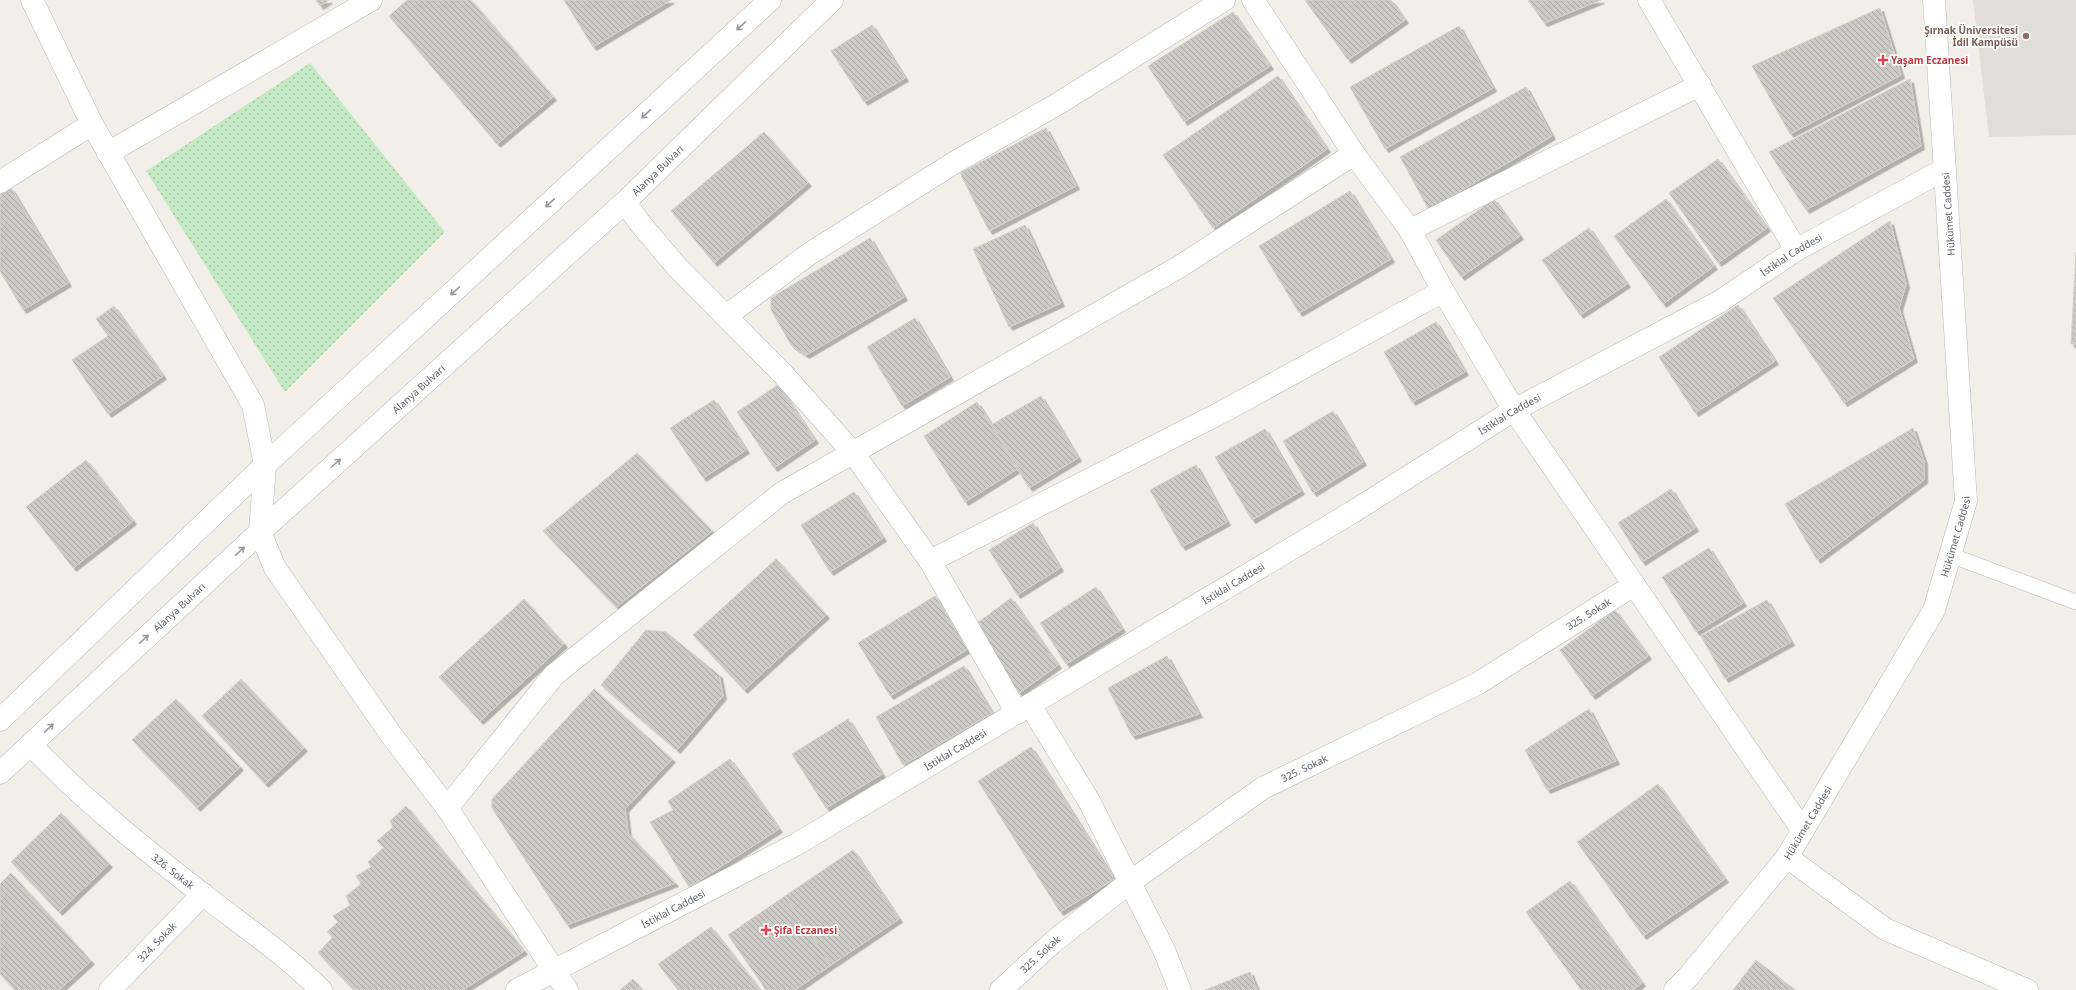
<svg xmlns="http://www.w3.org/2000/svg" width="2076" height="990" font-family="'Noto Sans',sans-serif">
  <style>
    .education { fill: #e1ded6 }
    .park { fill: url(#park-dots) }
    .building { fill: url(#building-back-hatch); stroke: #d6d1c6; filter: url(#shadow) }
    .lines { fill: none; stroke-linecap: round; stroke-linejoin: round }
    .service-casing { stroke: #b5b8bc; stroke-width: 16 }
    .minor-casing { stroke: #b5b8bc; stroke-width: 23 }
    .tertiary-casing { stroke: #b5b8bc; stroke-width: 23 }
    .secondary-casing { stroke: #b6babf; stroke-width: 23 }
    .service { stroke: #fff; stroke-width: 15 }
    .minor { stroke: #fff; stroke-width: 22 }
    .tertiary { stroke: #fff; stroke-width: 22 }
    .secondary { stroke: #fff; stroke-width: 22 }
    .oneway { stroke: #979a9d }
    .education-dot { fill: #8d6e63; stroke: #fff; stroke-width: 1.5 }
    .health-dot { fill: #e0444e; stroke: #fff; stroke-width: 1.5 }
    .labels { text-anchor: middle; stroke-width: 3.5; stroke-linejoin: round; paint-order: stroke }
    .education-label { font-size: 10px; font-weight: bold; fill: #785e54; stroke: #fff; text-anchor: end }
    .health-label { font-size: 10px; font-weight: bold; fill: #be3a42; stroke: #fff; text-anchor: start }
    .street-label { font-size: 10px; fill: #5f6368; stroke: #fff }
  </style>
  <defs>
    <pattern id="park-dots" width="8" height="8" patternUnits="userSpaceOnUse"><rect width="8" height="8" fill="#c5e8c5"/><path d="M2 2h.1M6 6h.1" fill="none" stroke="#a3c0a4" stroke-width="1.8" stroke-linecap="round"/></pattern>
    <pattern id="building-back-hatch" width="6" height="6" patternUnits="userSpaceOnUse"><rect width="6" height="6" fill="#cccac5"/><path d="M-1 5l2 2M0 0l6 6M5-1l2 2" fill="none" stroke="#a9a8a4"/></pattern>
    <filter id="shadow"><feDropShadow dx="3.5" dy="3.5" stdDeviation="0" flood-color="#0004"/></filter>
  </defs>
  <rect width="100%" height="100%" fill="#f1efe8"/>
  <!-- education -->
  <path class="education" d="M1973,0H2076V135L1989,137Z"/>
  <!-- park -->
  <path class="park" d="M310,63L445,232L285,392L146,171Z"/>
  <!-- building -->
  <path class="building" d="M316,0H329L320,6Z
    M407,0H471L553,97L497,144L389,16Z
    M564,0H671L593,47Z
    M1305,0H1391L1405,20L1348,60Z
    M1528,0H1601L1544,23Z
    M1880,8L1901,75L1790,134L1752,66Z
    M1233,12L1270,66L1184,122L1148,66Z
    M872,25L905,78L864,102L831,51Z
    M1459,26L1493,88L1385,149L1350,87Z
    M1278,76L1327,149L1213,228L1163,155Z
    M1910,79L1921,146L1806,210L1769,152Z
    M1526,87L1552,136L1429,210L1400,157Z
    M1046,128L1076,186L989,231L960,173Z
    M764,132L808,183L714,263L671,211Z
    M1718,159L1767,228L1718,263L1669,193Z
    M11,188L68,283L23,310L0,271V195Z
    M1350,191L1391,259L1299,313L1259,246Z
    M1494,199L1520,236L1461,277L1436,240Z
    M1666,199L1714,266L1663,304L1614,236Z
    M1890,221L1906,284L1899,308L1914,359L1844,403L1773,298Z
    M1025,225L1061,303L1009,327L973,249Z
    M1589,228L1627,284L1580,315L1542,260Z
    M870,238L904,297L806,355L791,345L771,310V298Z
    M2076,252V344H2071Z
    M1738,305L1775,361L1695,413L1659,357Z
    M114,306L163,376L108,414L72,360L108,336L96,319Z
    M915,318L950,377L902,406L867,347Z
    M1436,322L1465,372L1412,402L1384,352Z
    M778,385L815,440L774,468L737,412Z
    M1041,396L1078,458L1029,488L991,425Z
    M714,400L746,450L703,478L670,428Z
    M977,402L1019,468L965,502L924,436Z
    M1333,411L1363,462L1313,493L1283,441Z
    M1913,428L1924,461V480L1817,560L1785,504Z
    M1265,429L1301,491L1252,520L1215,457Z
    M637,453L712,531L616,607L543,531Z
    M86,460L133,521L73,568L26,507Z
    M1196,465L1227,522L1182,547L1150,490Z
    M1671,489L1695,528L1642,562L1618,523Z
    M854,492L883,538L830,572L801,525Z
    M1033,523L1060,568L1017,595L989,550Z
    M1709,548L1743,603L1696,632L1662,577Z
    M776,559L826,615L744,690L693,635Z
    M1096,587L1122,629L1066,664L1040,623Z
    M935,596L968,649L890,696L858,643Z
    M1011,598L1058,665L1019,693L973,626Z
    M524,599L564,644L480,721L439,677Z
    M1767,600L1791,642L1725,679L1701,636Z
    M1615,610L1648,656L1592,696L1560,650Z
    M646,630L666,632L719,675L723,696L677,750L601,685Z
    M1167,656L1199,714L1132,736L1108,688Z
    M964,666L992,713L903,765L876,717Z
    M241,679L304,748L265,784L202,716Z
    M594,689L672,759L625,809L628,833L675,883L567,925L492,808V799Z
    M176,699L240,767L197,808L132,740Z
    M1589,709L1616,761L1547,790L1525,750Z
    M848,719L882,774L826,808L792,754Z
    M1031,747L1114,879L1060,912L978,781Z
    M730,759L779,829L689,887L650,822L673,810L668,801Z
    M1658,784L1725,879L1643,936L1577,842Z
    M406,806L524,951L463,990H354L318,953L333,937L327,932L338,922L333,916L350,905L346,896L361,884L356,876L371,867L368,862L384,847L377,841L393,827L390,821Z
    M61,813L109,864L59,912L11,862Z
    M853,850L899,919L831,965L785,896Z
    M11,873L91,961L59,990H15L0,974V884Z
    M1570,881L1642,983L1633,990H1581L1526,912Z
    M785,896L831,965L795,990H766L728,935Z
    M711,927L760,990H678L658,964Z
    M1756,960L1794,989V990H1733Z
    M1250,972L1257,990H1205Z
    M633,979L642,990H620Z"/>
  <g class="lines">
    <defs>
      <path id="service" d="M1950,555L2076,602"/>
      <g id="minor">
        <path d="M32,0L92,124L253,405L265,465L260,532L275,568L392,736L447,808L567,990"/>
        <path d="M1253,0L1354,154L1410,230L1443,291L1514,410L1803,831"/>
        <path d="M1649,0L1796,250"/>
        <path d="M108,153L371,0"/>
        <path d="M0,182L92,124"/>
        <path d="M625,202L639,222L677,267L782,373L854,454L930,561L1017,713"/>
        <path d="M1410,230L1700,85"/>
        <path d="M726,316L809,254L957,161L1056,105L1224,0"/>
        <path d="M930,561L1224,411L1443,291"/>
        <path d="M1030,705L1089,801L1164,950L1180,990"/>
        <path id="s1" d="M31,745C85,802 148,852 210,900C248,929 288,957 321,990"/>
        <path d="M447,808L554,675L782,493L1179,267L1354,154"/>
        <path id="s2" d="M110,990L203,894"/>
        <path id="s3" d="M1001,990L1053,942L1130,882L1263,788L1477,684L1634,585"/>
      </g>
      <g id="tertiary">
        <path d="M1787,857L1885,929L2027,990"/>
        <path id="s4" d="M517,990L797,844L1351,513L1514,410L1719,302L1796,250L1945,169"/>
        <path id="s5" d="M1675,990L1688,977L1787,857L1934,610L1966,501L1934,0"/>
      </g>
      <g id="secondary">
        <path d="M0,720L265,465L770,0"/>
        <path id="s6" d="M0,773L260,532L625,202L832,0"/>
      </g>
    </defs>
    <!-- service casing -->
    <use href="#service" class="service-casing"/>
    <!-- minor casing -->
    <use href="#minor" class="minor-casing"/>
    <!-- tertiary casing -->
    <use href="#tertiary" class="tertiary-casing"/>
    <!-- secondary casing -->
    <use href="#secondary" class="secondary-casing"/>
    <!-- service -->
    <use href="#service" class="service"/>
    <!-- minor -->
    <use href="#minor" class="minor"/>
    <!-- tertiary -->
    <use href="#tertiary" class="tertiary"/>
    <!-- secondary -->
    <use href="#secondary" class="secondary"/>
  </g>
  <!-- one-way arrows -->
  <defs><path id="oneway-shaft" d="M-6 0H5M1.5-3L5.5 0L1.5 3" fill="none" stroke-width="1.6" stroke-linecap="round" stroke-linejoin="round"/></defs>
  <g class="oneway">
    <use href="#oneway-shaft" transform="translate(741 26) rotate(137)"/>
    <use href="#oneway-shaft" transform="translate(646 114) rotate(137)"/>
    <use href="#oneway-shaft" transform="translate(550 203) rotate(137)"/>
    <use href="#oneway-shaft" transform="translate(455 291) rotate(137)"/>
    <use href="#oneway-shaft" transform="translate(336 463) rotate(-42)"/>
    <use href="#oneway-shaft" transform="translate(240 551) rotate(-43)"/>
    <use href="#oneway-shaft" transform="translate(144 639) rotate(-43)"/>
    <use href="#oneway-shaft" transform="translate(49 728) rotate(-43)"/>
  </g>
  <!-- markers -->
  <circle class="education-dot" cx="2026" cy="36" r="4"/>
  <g class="health-dot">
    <path d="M1881 54h4v4h4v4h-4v4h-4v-4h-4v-4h4z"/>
    <path d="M764 924h4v4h4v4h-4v4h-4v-4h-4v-4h4z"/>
  </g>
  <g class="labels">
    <!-- education labels -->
    <g class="education-label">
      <text x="2018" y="34">Şırnak Üniversitesi<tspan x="2018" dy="12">İdil Kampüsü</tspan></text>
    </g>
    <!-- health labels -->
    <g class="health-label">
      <text x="1891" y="64">Yaşam Eczanesi</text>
      <text x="774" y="934">Şifa Eczanesi</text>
    </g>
    <!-- street labels -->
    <g class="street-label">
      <text dy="4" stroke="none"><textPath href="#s6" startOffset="892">Alanya Bulvarı</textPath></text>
      <text transform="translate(1948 214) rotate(-94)" y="4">Hükümet Caddesi</text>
      <text dy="4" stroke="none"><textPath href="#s4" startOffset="1472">İstiklal Caddesi</textPath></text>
      <text dy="4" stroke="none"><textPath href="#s6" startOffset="568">Alanya Bulvarı</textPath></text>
      <text dy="4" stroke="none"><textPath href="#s4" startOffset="1148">İstiklal Caddesi</textPath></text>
      <text dy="4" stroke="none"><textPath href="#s5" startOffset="538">Hükümet Caddesi</textPath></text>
      <text dy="4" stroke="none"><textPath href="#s4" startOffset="824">İstiklal Caddesi</textPath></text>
      <text dy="4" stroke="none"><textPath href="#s6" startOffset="244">Alanya Bulvarı</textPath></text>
      <text dy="4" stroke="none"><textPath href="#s3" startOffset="701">325. Sokak</textPath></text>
      <text dy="4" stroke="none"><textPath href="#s4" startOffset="500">İstiklal Caddesi</textPath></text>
      <text dy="4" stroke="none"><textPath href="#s3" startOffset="377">325. Sokak</textPath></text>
      <text dy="4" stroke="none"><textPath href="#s5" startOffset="214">Hükümet Caddesi</textPath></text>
      <text dy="4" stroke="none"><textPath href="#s1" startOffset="190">326. Sokak</textPath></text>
      <text dy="4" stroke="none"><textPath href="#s4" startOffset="176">İstiklal Caddesi</textPath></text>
      <text dy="4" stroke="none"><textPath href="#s2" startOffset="67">324. Sokak</textPath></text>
      <text dy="4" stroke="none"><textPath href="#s3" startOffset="53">325. Sokak</textPath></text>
    </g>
  </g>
</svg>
